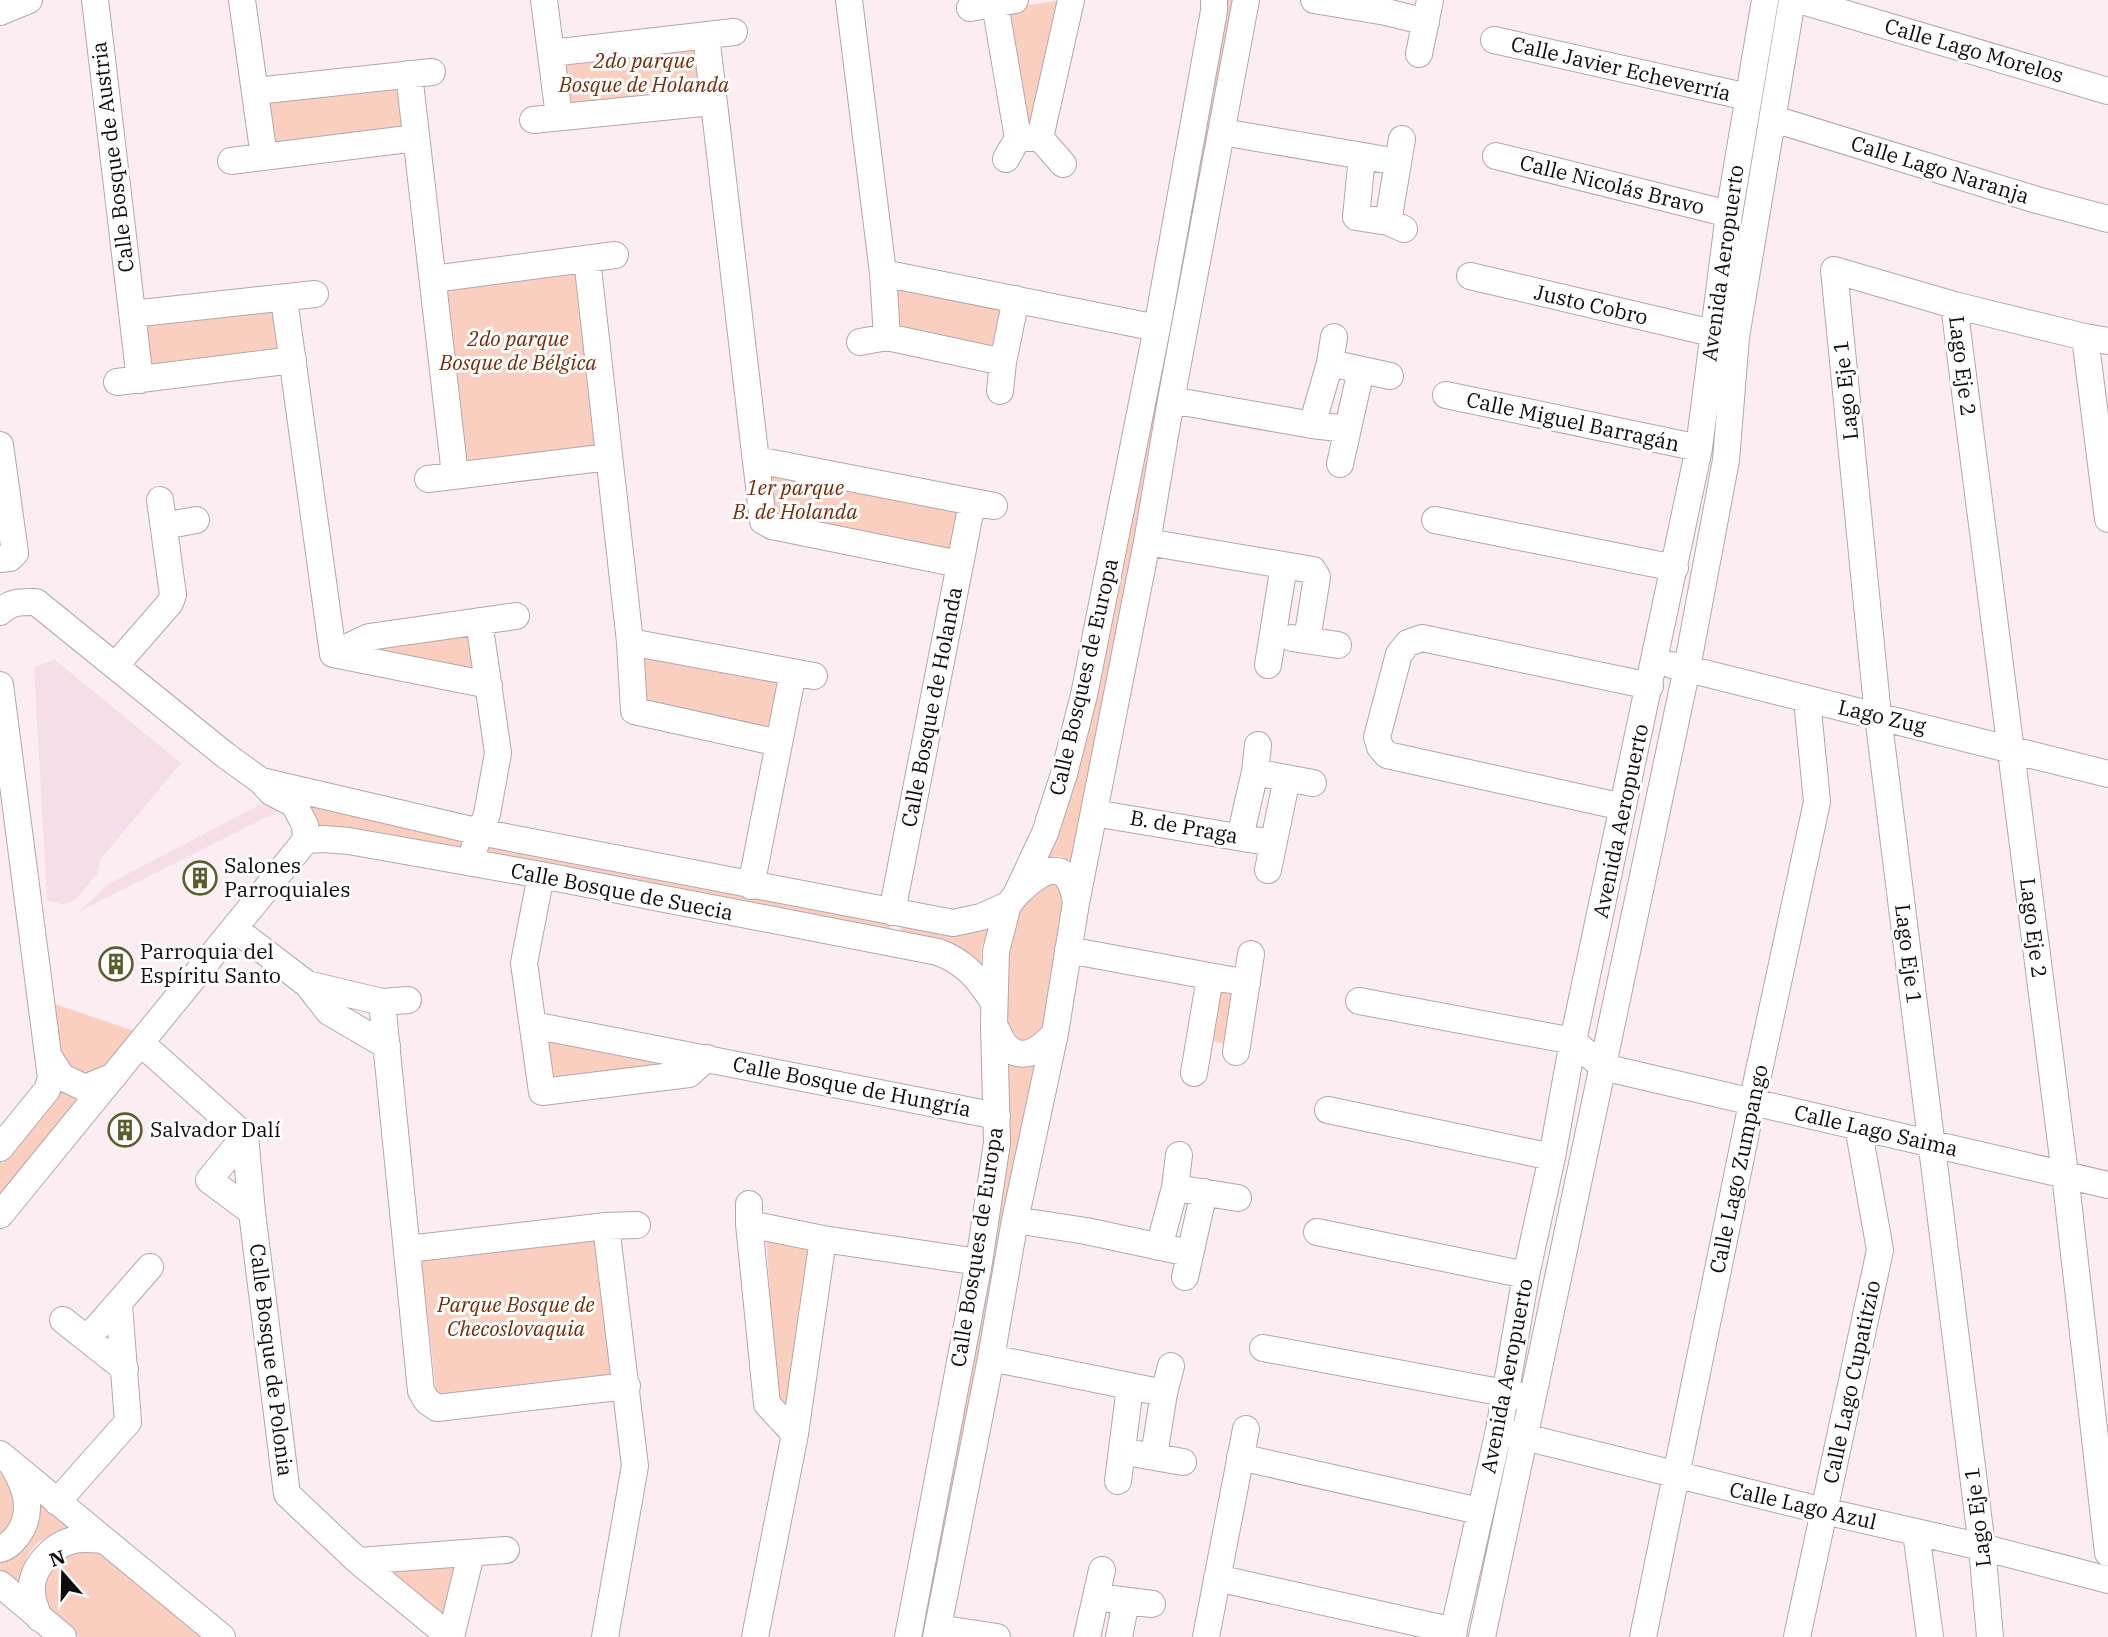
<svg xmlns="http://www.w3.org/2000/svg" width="2108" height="1637" font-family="'IBM Plex Serif',serif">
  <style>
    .built { fill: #f5dee7 }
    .green { fill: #facfbf }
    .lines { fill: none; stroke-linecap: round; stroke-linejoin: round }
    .minor-casing { stroke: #b5a6ac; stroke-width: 28 }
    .minor { stroke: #fff; stroke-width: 26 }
    .labels { text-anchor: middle; stroke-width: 6; stroke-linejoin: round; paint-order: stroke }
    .street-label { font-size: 21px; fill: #100b0d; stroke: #fff }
    .park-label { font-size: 21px; font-style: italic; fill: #7a2a05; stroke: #fff }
    .poi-label { font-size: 21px; fill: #100b0d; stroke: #fff; text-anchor: start }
  </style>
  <rect width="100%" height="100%" fill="#fcedf3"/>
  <!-- built -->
  <path class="built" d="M55,660L181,763L100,860L97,874L76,899L64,905L47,900L34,667Z
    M269,800L283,809L80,911L108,884Z"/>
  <!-- green -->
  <path class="green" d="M1060,0L1037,127H1022L1002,10Z
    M1224,0H1242L1073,873L1069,862L1060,856L1051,857L1042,865Z
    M696,48L701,94L564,107L560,55Z
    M398,81L404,131L269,149L265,95Z
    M575,264L597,452L465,466L442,283Z
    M890,280L1009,306L999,354L901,333Z
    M276,303L282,349L149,368L141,317Z
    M768,468L966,509L956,553L808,529L767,509Z
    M466,628L473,673L370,652L386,639Z
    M640,651L781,676L770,730L642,706Z
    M300,797L466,839L462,852L314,831Z
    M486,842L886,920L890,925L891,931L483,854Z
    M1049,877L1070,893L1045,1028L1040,1038L1018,1042L1007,1030L1008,936L1030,887Z
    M905,924H991L981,949V969L900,937L901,928Z
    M1223,985L1237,986L1233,1032L1223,1044L1212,1041L1215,994Z
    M52,1003L134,1031L97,1074C92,1075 84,1077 80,1075C53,1066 55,1025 52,1003Z
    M541,1035L674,1063L554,1086Z
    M1004,1061H1040L929,1637H915L997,1210L1010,1101Z
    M61,1089L76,1097L78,1108L0,1199V1160Z
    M766,1234L827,1246L791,1415L777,1405Z
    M595,1235L613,1379L437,1400L421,1257Z
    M0,1472L12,1482L22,1505L0,1545Z
    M35,1498L71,1531C34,1535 23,1553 20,1588L0,1571V1555Z
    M71,1547L97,1551L201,1637H79L47,1610L42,1601L47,1566Z
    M459,1563L446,1621L379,1569Z"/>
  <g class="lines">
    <defs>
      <path id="minor" d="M95,0L140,380
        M242,0L264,157
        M544,0L559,116
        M849,0L883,273L887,337
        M1314,0L1386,12L1426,22
        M1799,0L2108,91
        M995,4L1018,138
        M970,8L1015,0
        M0,12L29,0
        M706,35L763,521L772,526L959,564
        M1494,40L1748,97
        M551,53L734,32
        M1419,54L1430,0
        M409,74L455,475
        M256,91L432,72
        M1774,119L2037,200L2108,219
        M533,120L712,102
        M1222,132L1398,162
        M1040,138L1071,0
        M1362,156L1356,217L1388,222L1404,229
        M1496,156L1729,214
        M1006,159L1018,138H1040L1063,164
        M231,161L416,138
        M1388,222L1402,139
        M587,259L630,642L634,711L779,743
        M883,273L1157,328
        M1470,276L1712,333
        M433,279L615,255
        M284,299L333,654
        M1954,305L2065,1174L2108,1553
        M132,314L315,294
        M2085,337L2108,519
        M860,342L887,337L1003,362
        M1344,366L1390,376
        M117,382L293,360
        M1000,391L1003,362L1016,299
        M1446,395L1699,448
        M1171,400L1312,425L1347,429
        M1312,425L1330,363L1334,337
        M0,445L15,553L10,558L0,559
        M757,460L994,506
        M1340,464L1361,370
        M428,479L609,457
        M1435,520L1675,568
        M164,526L196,520
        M1147,542L1313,570L1317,577L1307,640
        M0,612C11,601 22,602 36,602L225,755L261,781L271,792L294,804L305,825L306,840
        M1292,638L1338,645
        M630,642L814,676
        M333,654L369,637L516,616
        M333,654L489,685
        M1268,665L1284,565
        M1672,665L2108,774
        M115,666L170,603L173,595L160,500
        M0,685L51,1078L47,1090L0,1148
        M1270,775L1313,783
        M261,781L480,832L953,923L981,917L1008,905
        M1623,807L1387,755L1380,747L1377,737L1399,654L1408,643L1422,638L1650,686
        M1094,813L1273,843
        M1240,837L1255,772L1258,745
        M306,840L323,839L349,841L541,875L938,952C965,962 979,979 994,1003
        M474,849L487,814L498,753L479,621
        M1268,870L1287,778
        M541,875L524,963L542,1092L689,1074L707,1058
        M751,886L793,672
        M1020,891C1046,865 1070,859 1076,903
        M892,912L972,503
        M235,929L307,984L329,1012L387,1046
        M1068,950L1247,983
        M307,984L382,1002L408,1000
        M1359,1001L1573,1041L1603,1067L2108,1185
        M382,1002L421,1391L427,1401L437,1408L627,1386
        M533,1025L997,1116
        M994,1025C998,1032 1001,1041 1006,1046C1024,1064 1043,1047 1055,1033
        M141,1043L245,1136L252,1212L287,1494L358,1561L450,1637
        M1236,1052L1251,954
        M49,1057L62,1077L85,1088L114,1076
        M1194,1073L1210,977
        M1328,1110L1552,1157
        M245,1136L209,1180L252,1212
        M1188,1190L1238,1198
        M749,1204V1224L767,1404L795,1434
        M0,1215L306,840
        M1015,1220L1086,1231L1189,1253
        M749,1224L823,1239L979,1262
        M1317,1232L1526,1275
        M1159,1247L1175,1188L1179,1155
        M408,1249L606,1226L637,1225
        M1185,1277L1204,1192
        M63,1320L125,1369
        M87,1339L150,1267
        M1263,1348L1521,1396
        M991,1358L1164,1393
        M1508,1433L1824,1511L1982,1547L2108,1580
        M0,1454L222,1637
        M1137,1454L1183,1462
        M1154,1456L1164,1393L1171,1366
        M1240,1457L1479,1511
        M1118,1481L1130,1387
        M57,1502L128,1422L119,1305
        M1916,1532L1930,1637
        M0,1549C8,1547 12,1542 17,1536C34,1514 27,1489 14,1468
        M358,1561L506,1550
        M1217,1578L1454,1631
        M0,1584L63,1637
        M1097,1597L1152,1604
        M39,1618C36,1609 32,1601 32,1591C30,1569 53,1544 74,1540C83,1538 92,1539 102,1540
        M938,1628L997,1637
        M451,1637L471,1554
        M605,1637L635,1466L606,1226
        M755,1637L795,1434L823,1239
        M908,1637L979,1262L997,1143L994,1025L996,951L1008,905L1016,895L1045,833L1064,774L1084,695L1157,328L1214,11V0
        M936,1637L991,1358L1015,1220L1055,1033L1076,903L1147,542L1171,400L1246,0
        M1087,1637L1102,1570
        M1119,1637L1126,1601
        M1206,1637L1246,1429
        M1452,1637L1499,1430L1526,1275L1552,1157L1573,1041L1699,448L1729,214L1765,0
        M1482,1637L1687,668L1726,460L1736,337L1792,0
        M1643,1637L1752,1103L1817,802L1807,700
        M1797,1637L1880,1250L1858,1126
        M1990,1637L1982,1547L1878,716L1834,270L1954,305L2085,337L2108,341"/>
    </defs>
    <!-- minor casing -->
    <use href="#minor" class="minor-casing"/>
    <!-- minor -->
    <use href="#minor" class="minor"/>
  </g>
  <!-- icons -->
  <defs>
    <symbol id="building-ring" viewBox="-11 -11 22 22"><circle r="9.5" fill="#fff" stroke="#595e2b" stroke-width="1.5"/><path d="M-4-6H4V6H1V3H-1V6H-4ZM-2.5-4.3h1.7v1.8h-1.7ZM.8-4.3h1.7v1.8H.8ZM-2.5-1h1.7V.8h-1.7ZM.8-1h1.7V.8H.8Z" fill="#595e2b"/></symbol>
  </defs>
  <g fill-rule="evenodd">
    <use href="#building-ring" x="181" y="859" width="38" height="38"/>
    <use href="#building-ring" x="97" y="945" width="38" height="38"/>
    <use href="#building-ring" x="106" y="1111" width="38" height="38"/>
  </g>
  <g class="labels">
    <!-- street labels -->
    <g class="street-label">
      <text transform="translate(1974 51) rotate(16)" y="7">Calle Lago Morelos</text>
      <text transform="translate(1621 69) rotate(13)" y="7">Calle Javier Echeverría</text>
      <text transform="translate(113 157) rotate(-97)" y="7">Calle Bosque de Austria</text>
      <text transform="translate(1940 170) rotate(17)" y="7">Calle Lago Naranja</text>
      <text transform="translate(1612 185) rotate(14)" y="7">Calle Nicolás Bravo</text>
      <text transform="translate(1723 263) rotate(-82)" y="7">Avenida Aeropuerto</text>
      <text transform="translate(1591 305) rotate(13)" y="7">Justo Cobro</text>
      <text transform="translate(1962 366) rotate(83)" y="7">Lago Eje 2</text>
      <text transform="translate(1846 390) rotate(-96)" y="7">Lago Eje 1</text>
      <text transform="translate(1573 422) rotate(12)" y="7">Calle Miguel Barragán</text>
      <text transform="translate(1084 677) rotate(-77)" y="7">Calle Bosques de Europa</text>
      <text transform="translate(932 707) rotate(-79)" y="7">Calle Bosque de Holanda</text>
      <text transform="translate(1882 717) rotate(13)" y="7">Lago Zug</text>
      <text transform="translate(1621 821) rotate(-78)" y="7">Avenida Aeropuerto</text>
      <text transform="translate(1184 827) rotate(10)" y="7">B. de Praga</text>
      <text transform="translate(622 892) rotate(11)" y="7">Calle Bosque de Suecia</text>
      <text transform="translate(2033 928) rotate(83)" y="7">Lago Eje 2</text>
      <text transform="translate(1908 954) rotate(83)" y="7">Lago Eje 1</text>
      <text transform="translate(852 1087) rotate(11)" y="7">Calle Bosque de Hungría</text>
      <text transform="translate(1876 1131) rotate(13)" y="7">Calle Lago Saima</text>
      <text transform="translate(1739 1169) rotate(-78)" y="7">Calle Lago Zumpango</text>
      <text transform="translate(977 1247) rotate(-81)" y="7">Calle Bosques de Europa</text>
      <text transform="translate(271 1360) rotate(83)" y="7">Calle Bosque de Polonia</text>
      <text transform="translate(1507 1376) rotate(-79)" y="7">Avenida Aeropuerto</text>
      <text transform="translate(1852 1382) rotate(-78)" y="7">Calle Lago Cupatitzio</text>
      <text transform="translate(1803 1506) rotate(13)" y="7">Calle Lago Azul</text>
      <text transform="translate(1978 1517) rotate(-97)" y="7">Lago Eje 1</text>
    </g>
    <!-- park labels -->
    <g class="park-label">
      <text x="644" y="68">2do parque<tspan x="644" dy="24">Bosque de Holanda</tspan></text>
      <text x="518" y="346">2do parque<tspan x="518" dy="24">Bosque de Bélgica</tspan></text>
      <text x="795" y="495">1er parque<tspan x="795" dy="24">B. de Holanda</tspan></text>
      <text x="516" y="1312">Parque Bosque de<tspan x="516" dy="24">Checoslovaquia</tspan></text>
    </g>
    <!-- poi labels -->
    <g class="poi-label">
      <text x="224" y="873">Salones<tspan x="224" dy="24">Parroquiales</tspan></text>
      <text x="140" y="959">Parroquia del<tspan x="140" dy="24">Espíritu Santo</tspan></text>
      <text x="150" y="1137">Salvador Dalí</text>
    </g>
  </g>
  <!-- north arrow -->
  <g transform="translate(63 1574) rotate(340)" stroke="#ffffff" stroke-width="5" paint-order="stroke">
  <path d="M0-5L12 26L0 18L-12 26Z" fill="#100b0d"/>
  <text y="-10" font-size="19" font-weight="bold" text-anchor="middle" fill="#100b0d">N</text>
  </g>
</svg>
